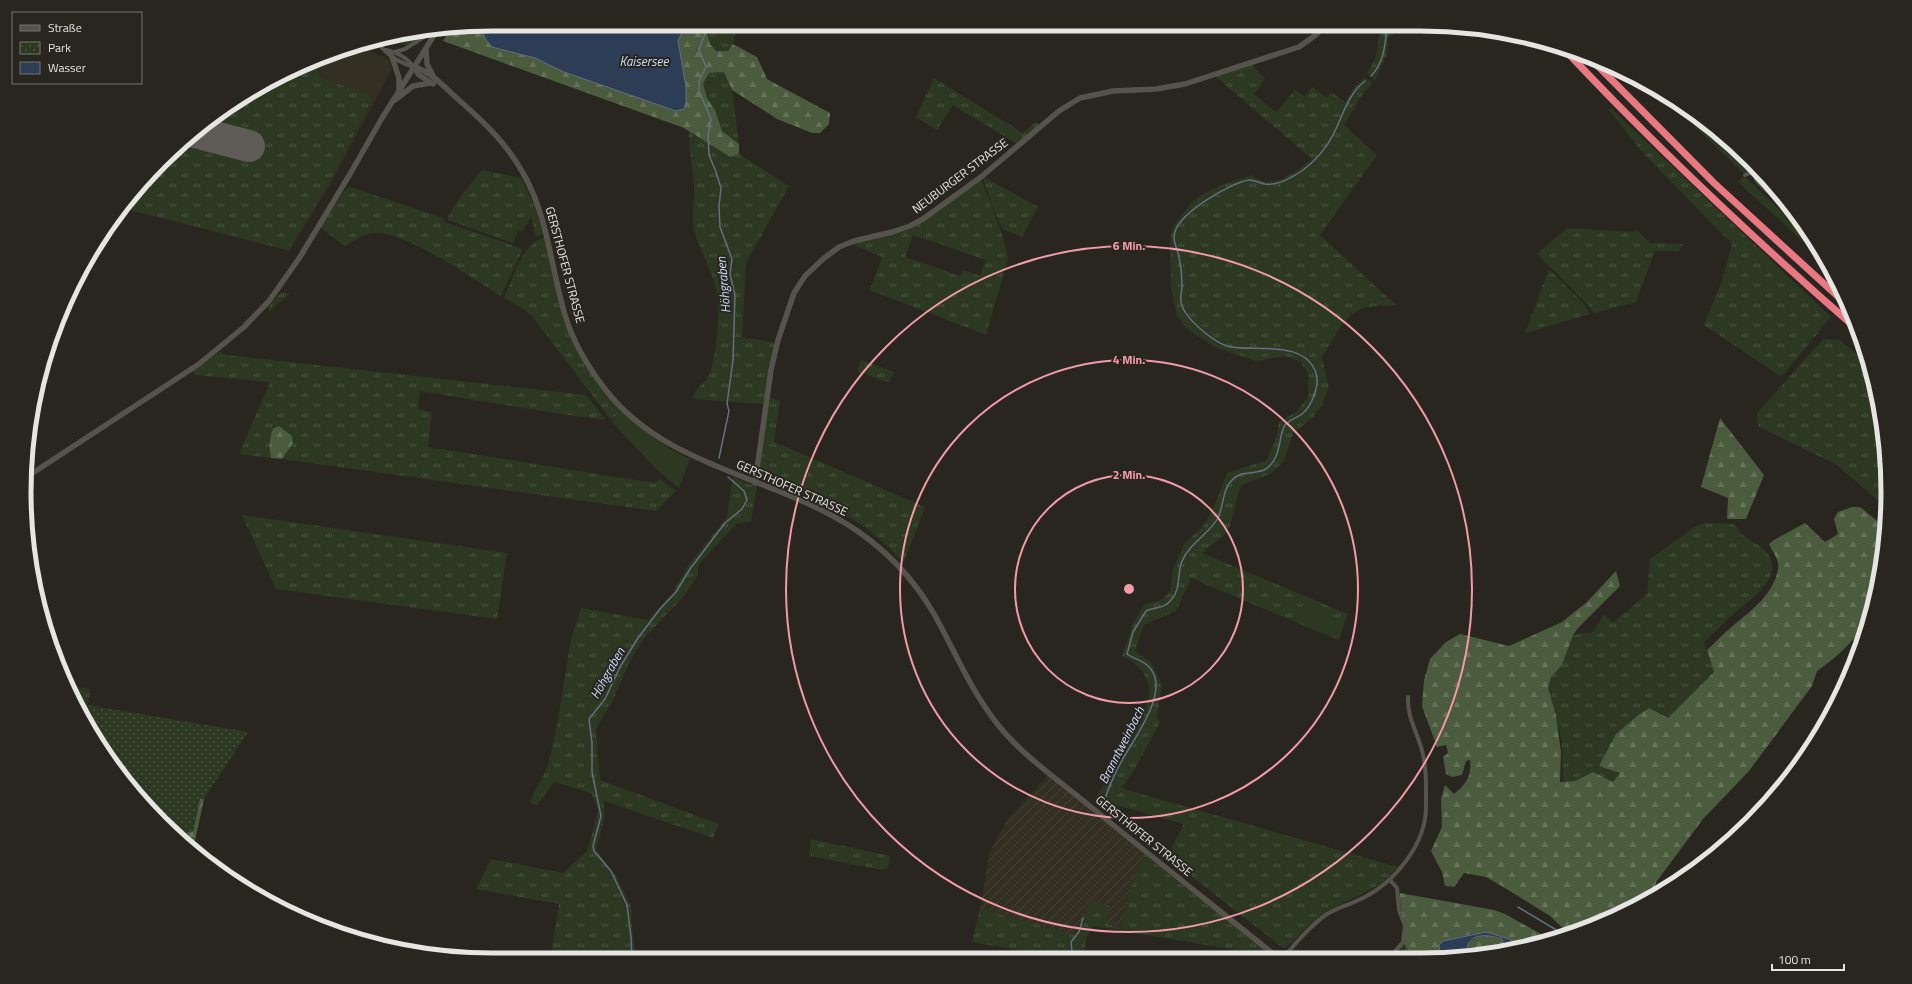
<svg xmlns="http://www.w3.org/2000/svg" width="1912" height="984" font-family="'Titillium Web',sans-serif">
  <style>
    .built { fill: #342f23 }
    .industrial { fill: url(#industrial-furrows) }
    .grass { fill: url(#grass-tufts); fill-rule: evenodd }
    .forest { fill: url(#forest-firs) }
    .park { fill: url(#park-dots) }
    .pitch { fill: #2d3822 }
    .water { fill: #2d3d56; stroke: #646f80 }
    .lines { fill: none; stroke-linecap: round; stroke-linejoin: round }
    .stream { stroke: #646f80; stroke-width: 1.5 }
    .runway { stroke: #5f5c57; stroke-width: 32 }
    .street { stroke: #56534d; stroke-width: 4 }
    .secondary { stroke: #56534d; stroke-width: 5.5 }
    .highway { stroke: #e97881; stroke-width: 7 }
    .ring { fill: none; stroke: #f39aa8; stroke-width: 2 }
    .labels { text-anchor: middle; stroke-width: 4; stroke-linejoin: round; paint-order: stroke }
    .street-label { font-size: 12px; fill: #e6e5e1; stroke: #292620 }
    .water-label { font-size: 13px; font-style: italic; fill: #c8dcfb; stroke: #292620 }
    .rim { fill: none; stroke: #e6e5e1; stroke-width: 5 }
    .centre { fill: #f39aa8; stroke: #292620; stroke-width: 2 }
    .ring-label { font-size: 12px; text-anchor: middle; font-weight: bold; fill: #f39aa8; stroke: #292620; stroke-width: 4; stroke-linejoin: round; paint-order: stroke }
  </style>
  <defs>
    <pattern id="industrial-furrows" width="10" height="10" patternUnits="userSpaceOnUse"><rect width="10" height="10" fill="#342f23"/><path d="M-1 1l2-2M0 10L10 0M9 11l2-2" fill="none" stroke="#484338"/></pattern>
    <pattern id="grass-tufts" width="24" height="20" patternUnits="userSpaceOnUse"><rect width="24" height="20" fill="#2d3822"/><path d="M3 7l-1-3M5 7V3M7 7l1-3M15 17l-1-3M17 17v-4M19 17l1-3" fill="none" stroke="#4b5542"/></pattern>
    <pattern id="forest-firs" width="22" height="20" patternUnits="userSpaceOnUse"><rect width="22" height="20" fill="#4b5b3d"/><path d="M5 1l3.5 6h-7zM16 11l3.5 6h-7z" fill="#657259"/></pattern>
    <pattern id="park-dots" width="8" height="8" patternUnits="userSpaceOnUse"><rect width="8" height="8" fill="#2d3822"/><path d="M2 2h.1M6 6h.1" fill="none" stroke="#4b5542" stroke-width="1.8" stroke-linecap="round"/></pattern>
  </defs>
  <rect width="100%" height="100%" fill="#292620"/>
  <!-- built -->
  <path class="built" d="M356,45L384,57L389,60L392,69L330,185L289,251L121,208L140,183L207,121L258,87L341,49Z"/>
  <!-- industrial -->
  <path class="industrial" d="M1048,775L1144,854L1131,888L1121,927L1106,924L1090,900L1079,936L980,909L989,855L994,843L1010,816Z"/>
  <!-- grass -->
  <path class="grass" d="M711,24H737L733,44L728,51H716L710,44L707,33Z
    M1380,25H1397L1394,34L1388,38V51L1375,81L1367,73L1376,57Z
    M426,31L420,38L406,46L389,36L401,33Z
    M313,62L317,64L316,70L320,77L370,96L372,99L328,184L288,250L122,207L140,183L185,142L247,157L252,136L204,123L258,87Z
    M1251,64L1265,79L1254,94L1276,112L1295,90L1305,97L1312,87L1327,98L1331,92L1345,102L1355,86L1365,77L1372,83L1362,95L1344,125L1377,155L1320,235L1396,305C1387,307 1378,305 1369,307C1345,310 1334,339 1322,357L1329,387L1322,405L1313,417L1293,434L1284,461L1279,466L1270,474L1242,485L1239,490L1230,526L1226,533L1202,553L1348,614L1338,640L1191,578L1176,611L1144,625L1135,651L1152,663L1162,686L1157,718L1160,722L1135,769L1122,787L1127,790L1398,867L1381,884L1325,912L1306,928L1286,948H1283L1167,857L1184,824L1112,804L1106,811L1096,798C1107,778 1149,712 1149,694C1150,676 1138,663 1122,656L1133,624L1144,605L1161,600L1170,592L1173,569L1185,543L1205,524L1218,497L1227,473L1267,460L1277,434L1279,422L1296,412L1308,397V374L1301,362L1285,356L1256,361L1214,347L1186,328L1177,315L1171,288L1170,247L1172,228L1192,202L1203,194L1221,185L1252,175C1271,192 1297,172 1312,159L1215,76Z
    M724,72L732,90L739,144L722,131L715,110L707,98L703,84L709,73Z
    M934,78L1023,133L1035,122L1040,125L1017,144L953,105L937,130L916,117Z
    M1658,92L1705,121L1758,170L1745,174Z
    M1611,108L1831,317L1783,375H1779L1704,325L1723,278L1732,244L1644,154L1609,110Z
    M689,131L730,157L739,154L789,186L746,263L742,337L775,343L764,404L693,399C694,388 703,385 708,377C716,365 719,317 718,302C716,276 702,257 695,233C690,217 695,202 694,185C693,167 688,149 689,131Z
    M482,170L521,178L535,207L543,234L536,237L531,217L522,232L518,230L513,243L448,220L447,218L460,197Z
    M1744,176L1814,242L1828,264L1738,182Z
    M984,177L1038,207L1022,237L1003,229L994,211L983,178Z
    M981,179L1002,234L1008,259L986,335L870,290L882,257L852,244L912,229L938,212ZM913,235L986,260L980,276L963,270L960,276L905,257Z
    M350,187L443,218L445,222L523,249L501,296C473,279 407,232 376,233C364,233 355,240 345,246L320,227L347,188Z
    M1567,228L1632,232L1637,230L1650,243L1683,244L1679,251H1655L1636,302L1594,313L1588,305L1537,254Z
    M544,237C550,264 555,292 563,318C574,351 598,387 621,411L611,420L532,316L523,309L504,298C514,276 520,247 544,237Z
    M1549,269L1586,306L1590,314L1525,333Z
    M283,292L290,293L270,311L268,308C272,302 277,295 283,292Z
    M1823,339L1840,340L1869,365L1884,431L1887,508L1837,465L1759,427L1757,422V413Z
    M221,351L223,354L227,355L586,395L606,420L561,414L420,391L418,409L432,412L428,447L654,483L660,479L676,491L656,511L282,459L293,442L270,454L271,458L239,454L270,382L196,375L193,372Z
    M861,360L894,372L889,383L857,371Z
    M769,397L780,401L774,442L925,507L904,562C894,553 885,543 875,535C843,509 797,489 758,477Z
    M733,477L757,487L751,522L737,523L698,565V575L684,596L645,637L630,661L612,702L596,729L600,780L719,824L713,838L604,801V819L596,850L616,876L632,909L631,920L636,958L550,959L559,904L476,889L491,859L563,873L588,850L598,810L591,793L554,782L537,805L529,802L547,768L556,731L571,639L581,608L648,620L673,592L689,564L727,517Z
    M242,515L507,553L497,619L276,589Z
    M1706,523L1733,524C1739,527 1739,533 1745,537C1756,544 1771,550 1772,565C1775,584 1744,605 1731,616C1722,625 1713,634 1704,642L1714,672L1668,718L1599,765L1621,773L1613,782L1593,772L1575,781H1563L1562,742L1556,715L1548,688L1551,677L1562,665L1573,635L1593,632L1604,615L1613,623L1647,594L1650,559L1696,526Z
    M63,678H66L72,686L90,689L88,705L77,703Z
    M811,839L890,856L888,868L882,870L811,856L809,853Z
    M1144,854L1272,956L1093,926L1086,938L1084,957H1058L972,942L980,909L1079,936L1090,900L1110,907L1106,924L1121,927L1131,888Z"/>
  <!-- forest -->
  <path class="forest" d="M686,24H711L707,33L710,44L716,51H728L733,44L757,57L767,79L830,113L829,124L820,133H812L777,119L732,90L724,72L709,73L703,84L707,98L715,110L722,131L739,144V154L730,157L684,128L443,41L451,28L484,25L482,31L492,47L535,58L564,72L686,87L678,41Z
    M1760,172L1772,184L1801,225L1757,184L1754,180V176Z
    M1720,418L1764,475L1746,519H1727L1728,498L1701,487Z
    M279,426L292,436L293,443L282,459L271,458C269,447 269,439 273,429Z
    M1852,507H1860L1886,528L1873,606L1866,612C1866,616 1866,621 1864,624C1857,639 1831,662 1817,671L1812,686L1749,771L1703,819L1657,881L1653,890L1645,898L1599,924L1568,933L1550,916L1505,888L1486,877L1464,873L1454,887L1445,886L1442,872L1431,851L1442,827L1441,799L1445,785L1454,794C1466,784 1472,776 1470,760L1466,761L1462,775L1452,777L1446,774L1443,757L1448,753L1446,745L1437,747L1422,706L1424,680L1430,659L1446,642L1460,634L1509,646L1562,622L1587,602L1616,571L1620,586L1578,628L1573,635L1562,665L1551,677L1548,688L1556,715L1561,752L1560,782L1575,781L1593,772L1613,782L1620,773L1599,766L1616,734L1637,716L1649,708L1668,718L1714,672L1707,650C1714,644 1720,637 1727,631C1747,613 1772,598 1778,570C1780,560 1773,553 1769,544L1774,540L1805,523L1825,542L1838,534L1834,519L1838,512Z
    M1836,705L1772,800L1747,824Z
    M200,798L204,799L193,850L179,837L180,834L193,831Z
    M1400,893L1494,910L1505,914L1548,938L1535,942L1524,940L1515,943C1488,926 1471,935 1443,941L1439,946L1440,956H1412L1403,943C1408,926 1399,910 1400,893Z
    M1483,935L1502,939L1504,945L1503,950L1481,956H1466C1466,943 1471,939 1483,935Z"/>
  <!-- park -->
  <path class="park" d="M77,703L88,705L248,732L204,799L200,798L193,831L180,834L179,837L140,801L103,752Z
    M1403,943L1412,956H1392Z"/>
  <!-- pitch -->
  <path class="pitch" d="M621,411L670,449L690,459L679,488L658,471L611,421Z
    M1303,605L1344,622L1338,637L1297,621Z"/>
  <!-- water -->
  <path class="water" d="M492,24H686L678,41L686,87V102L684,109L676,111L564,72L535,58L492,47L485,39L482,31L484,25Z
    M1486,932L1509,939L1520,946L1503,950L1504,945L1502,939C1484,933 1466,933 1466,956H1440L1439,945L1443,941Z"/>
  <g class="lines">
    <!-- stream -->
    <path class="stream" d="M709,24L699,49L706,67L699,81V91L711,119L708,136L709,155L716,172L721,188L719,206L720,227L732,259L730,274L735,295L733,360L727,404L729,411L719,458
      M1371,76C1385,61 1385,45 1387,25
      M1103,804C1108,790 1113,776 1120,764C1131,742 1171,693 1150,668C1145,661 1134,659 1127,654L1133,632L1146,611C1155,607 1164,609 1171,600C1181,590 1177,574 1182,561C1189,544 1209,534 1218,518C1224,505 1222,491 1232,480C1240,470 1256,475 1266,469C1282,458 1278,436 1285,425C1290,419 1297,418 1302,414C1312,406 1320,385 1316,373C1304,338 1252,353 1227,346C1212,341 1183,317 1181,302C1180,297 1182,290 1182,285C1182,276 1181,266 1179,257C1178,250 1174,244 1174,237C1174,215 1230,183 1249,180C1254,180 1260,183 1265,184C1277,186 1293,177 1303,170C1315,161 1327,147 1334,133C1343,115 1348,94 1365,81
      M1518,907L1563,934
      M1074,957L1072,952L1071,942L1079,932L1083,918
      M632,959L631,937L627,905L611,871L594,851L593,846L601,816L592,772V743L589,719L605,699L620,667L638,638L660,609L676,592L690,569L725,523L742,509L747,500L744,491L728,477"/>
    <!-- runway -->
    <path class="runway" d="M195,132L249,146"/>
    <!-- street -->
    <path class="street" d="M1305,25L1317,34
      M376,40C384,53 399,63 414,67
      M386,50C398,53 406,57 414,67
      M395,52L405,49L435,30
      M1745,175L1758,170
      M1390,880L1397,888L1399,910L1405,926L1403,942L1391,956
      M1284,957C1297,942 1311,925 1327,914C1339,907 1351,904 1363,898C1395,882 1426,844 1426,807C1426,787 1427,766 1421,747C1416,730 1407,716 1408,697"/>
    <!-- secondary -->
    <path class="secondary" d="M426,48L427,64L433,76
      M392,57L399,78V90
      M414,67C431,71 446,89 460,101C485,123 507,144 523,173C548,216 551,269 565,315C573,342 588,367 605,389C671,475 790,476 871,541C896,561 918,586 934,614C956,653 970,690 999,726C1024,757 1060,781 1091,807C1152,857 1215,907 1277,957
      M414,67L419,75L433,84
      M395,100L413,86L431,83
      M25,478L199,364L244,327L269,301L300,257L350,174L382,118L438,29
      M755,483L771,370L778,340L794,293L805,276L823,259L839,247L854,241L892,232L910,226L923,219L981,177L1059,111L1080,98L1113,91L1156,89L1185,84L1299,47L1317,34L1325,25"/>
    <!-- highway -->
    <path class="highway" d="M1564,49C1657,148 1756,241 1858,330
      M1591,59L1714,183L1845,303"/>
  </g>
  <!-- distance rings -->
  <g class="ring">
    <circle cx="1129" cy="589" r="114"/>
    <circle cx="1129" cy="589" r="229"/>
    <circle cx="1129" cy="589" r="343"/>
  </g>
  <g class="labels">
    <!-- street labels -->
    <g class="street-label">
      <text transform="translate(960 176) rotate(-37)" y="4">NEUBURGER STRASSE</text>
      <text transform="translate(565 265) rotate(75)" y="4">GERSTHOFER STRASSE</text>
      <text transform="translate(792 488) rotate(24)" y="4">GERSTHOFER STRASSE</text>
      <text transform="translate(1144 836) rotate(39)" y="4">GERSTHOFER STRASSE</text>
    </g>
    <!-- water labels -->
    <g class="water-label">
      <text x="644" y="66">Kaisersee</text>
      <text transform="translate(723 285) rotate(-95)" y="5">Höhgraben</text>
      <text transform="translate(607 673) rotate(-61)" y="5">Höhgraben</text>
      <text transform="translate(1121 745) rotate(-63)" y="5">Branntweinbach</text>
    </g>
  </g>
  <!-- crop -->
  <path d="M0 0H1912V984H0ZM492 31H1420A461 461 0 0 1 1881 492V492A461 461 0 0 1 1420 953H492A461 461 0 0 1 31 492V492A461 461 0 0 1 492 31Z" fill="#292620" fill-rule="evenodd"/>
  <path class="rim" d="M492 31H1420A461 461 0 0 1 1881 492V492A461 461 0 0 1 1420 953H492A461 461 0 0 1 31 492V492A461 461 0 0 1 492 31Z"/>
  <circle cx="1129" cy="589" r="6" class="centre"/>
  <g class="ring-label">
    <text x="1129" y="250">6 Min.</text>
    <text x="1129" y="364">4 Min.</text>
    <text x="1129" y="479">2 Min.</text>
  </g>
  <!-- legend -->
  <rect x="12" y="12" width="130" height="72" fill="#292620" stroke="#75726d"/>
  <rect x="20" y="25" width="20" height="6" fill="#56534d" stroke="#75726d"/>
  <text x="48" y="32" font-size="12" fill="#e6e5e1">Straße</text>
  <rect x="20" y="42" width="20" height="12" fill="url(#park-dots)" stroke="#75726d"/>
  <text x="48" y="52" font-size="12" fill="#e6e5e1">Park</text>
  <rect x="20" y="62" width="20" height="12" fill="#2d3d56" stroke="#75726d"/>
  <text x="48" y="72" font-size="12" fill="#e6e5e1">Wasser</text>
  <!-- scale -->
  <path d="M1772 964v6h72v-6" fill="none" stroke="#e6e5e1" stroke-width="2"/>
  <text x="1778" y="964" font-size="12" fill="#e6e5e1" stroke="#292620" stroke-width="3" paint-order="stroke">100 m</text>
</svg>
